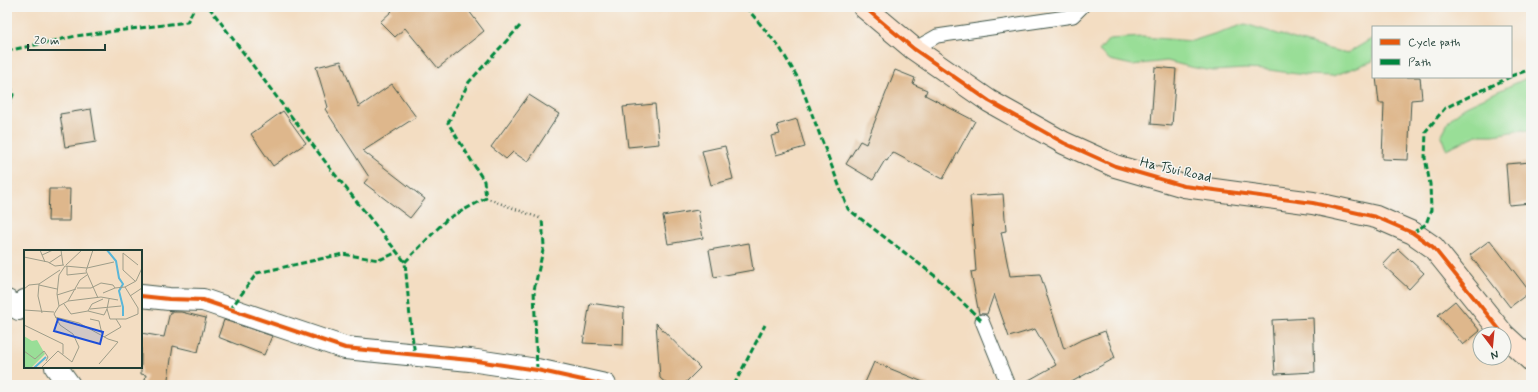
<svg xmlns="http://www.w3.org/2000/svg" width="1538" height="392" font-family="Mynerve,sans-serif">
  <style>
    .green { fill: #99de97; stroke: #5c8e66 }
    .building { fill: #deb78c }
    .lines { fill: none; stroke-linecap: round; stroke-linejoin: round }
    .lane-casing { stroke: #3f5549; stroke-width: 15 }
    .street-casing { stroke: #3f5549; stroke-width: 24 }
    .secondary-casing { stroke: #3f5549; stroke-width: 24 }
    .path { stroke: #3f5549; stroke-width: 2.5; stroke-dasharray: 1 3; stroke-linecap: butt }
    .lane { stroke: #fff; stroke-width: 13 }
    .street { stroke: #fff; stroke-width: 22 }
    .secondary { stroke: #fde4d0; stroke-width: 22 }
    .quiet { stroke: #00873e; stroke-width: 3; stroke-dasharray: 6 3; stroke-linecap: butt }
    .cycleway-casing { stroke: #f6f6f2; stroke-width: 6 }
    .cycleway { stroke: #e8590c; stroke-width: 4 }
    .labels { text-anchor: middle; stroke-width: 3; stroke-linejoin: round; paint-order: stroke }
    .street-label { font-size: 14px; fill: #1f3d34; stroke: #f6f6f2 }
    .inset-river { fill: none; stroke: #5ab6d8; stroke-width: 2 }
    .inset-road { fill: none; stroke: #9e9d89; stroke-width: 1 }
    .view { fill: #1d4ed8; fill-opacity: 0.15; stroke: #1d4ed8; stroke-width: 2 }
    .inset-edge { fill: none; stroke: #1f3d34; stroke-width: 2 }
  </style>
  <rect width="100%" height="100%" fill="#f6f6f2"/>
  <filter id="ink" filterUnits="userSpaceOnUse"><feTurbulence type="fractalNoise" baseFrequency=".025" numOctaves="2"/><feDisplacementMap in="SourceGraphic" scale="8" xChannelSelector="R" yChannelSelector="G"/><feConvolveMatrix kernelMatrix="1 2 1 2 8 2 1 2 1" color-interpolation-filters="sRGB"/></filter>
  <filter id="wash" filterUnits="userSpaceOnUse"><feTurbulence type="fractalNoise" baseFrequency=".012" numOctaves="4" result="noise"/><feDisplacementMap in="SourceGraphic" scale="16" xChannelSelector="R" yChannelSelector="G"/><feGaussianBlur stdDeviation="0.9" result="paint"/><feColorMatrix in="noise" values="0 0 0 0 0 0 0 0 0 0 0 0 0 0 0 0 0 1.4 0 .05"/><feComposite in="paint" operator="in"/></filter>
  <g filter="url(#wash)">
    <rect width="100%" height="100%" fill="#f3ddc2"/>
    <!-- green -->
    <path class="green" d="M1245,24L1324,48L1348,53L1373,38V61L1333,76L1304,75L1269,70L1245,69L1213,71L1190,67L1167,61L1132,65L1110,60L1099,51L1109,39L1142,37L1192,41Z
      M1531,76V132L1523,130L1493,135H1477L1446,149L1441,136L1450,119L1466,106Z"/>
    <g id="blocks">
      <!-- building -->
      <path class="building" d="M388,7H466L484,31L438,68L405,28L395,37L380,22L392,11Z
        M341,61L359,107L392,84L416,117L363,151L425,199L410,218L364,183L369,177L325,109L328,107L316,67Z
        M1155,67L1176,69L1172,126L1151,124Z
        M895,70L915,78L913,84L927,90L925,95L975,121L943,179L892,152L887,161L885,160L873,180L846,164L860,141L866,144Z
        M1376,77H1420L1422,99L1411,100L1408,160L1382,159L1384,103H1379Z
        M529,95L559,114L528,162L513,152L506,159L491,147Z
        M655,104L659,144L628,147L623,107Z
        M91,109L96,142L65,147L60,114Z
        M283,111L306,143L273,166L251,134Z
        M797,119L805,147L776,155L771,136L780,134L777,125Z
        M725,146L733,179L711,185L702,151Z
        M1531,162V203L1509,205L1506,164Z
        M49,189H70L69,221H48Z
        M1003,194L1006,231L1001,232L1010,276L1040,274L1064,349L1079,341L1105,331L1115,358L1066,385H1020L1056,365L1035,329L1009,337L994,294L987,314H979L971,272L976,271L970,196Z
        M698,210L703,238L668,244L663,216Z
        M1490,240L1530,292L1510,307L1470,255Z
        M749,243L753,270L714,277L709,250Z
        M1398,249L1424,273L1409,289L1383,265Z
        M1455,301L1480,331L1463,345L1438,315Z
        M590,303L624,308L623,345L583,343Z
        M170,312H181L206,318L198,352L173,346L167,385H144L146,375L141,374V333L164,337Z
        M1313,318L1315,372L1275,374L1272,320Z
        M224,320L272,336L264,355L218,337Z
        M656,323L700,368L683,385H668L660,378Z
        M874,362L928,384V385H864Z"/>
    </g>
  </g>
  <g filter="url(#ink)">
    <use href="#blocks" fill-opacity="0" stroke="#3f5549" stroke-width="1"/>
    <g class="lines">
      <defs>
        <path id="lane" d="M914,49L937,36L1073,16L1082,7
          M982,321L1008,385"/>
        <path id="street" d="M141,296L169,299L203,300L345,348L470,360L537,370L605,385
          M7,301L19,309L25,301
          M56,367L69,385"/>
        <path id="secondary" d="M864,7L914,49L989,101L1064,143L1115,166L1184,186L1313,203L1376,217L1413,233L1433,247L1503,334
          M1504,335L1531,360"/>
      </defs>
      <!-- lane casing -->
      <use href="#lane" class="lane-casing"/>
      <!-- street casing -->
      <use href="#street" class="street-casing"/>
      <!-- secondary casing -->
      <use href="#secondary" class="secondary-casing"/>
      <!-- path -->
      <path class="path" d="M486,198L542,219"/>
      <!-- lane -->
      <use href="#lane" class="lane"/>
      <!-- street -->
      <use href="#street" class="street"/>
      <!-- secondary -->
      <use href="#secondary" class="secondary"/>
      <!-- quiet -->
      <path class="quiet" d="M209,7L333,172L405,262L411,329L415,354
        M746,7L780,48L799,80L848,209L935,276L982,321
        M7,51L76,36L187,22L195,7
        M7,67L13,95L7,109
        M1511,76L1531,69
        M1413,233L1426,224L1431,210L1430,184L1425,158L1426,131L1445,108L1510,77
        M405,262L447,219L486,198L484,181L448,123L469,82L520,26
        M230,310L257,273L343,254L379,260L398,252
        M537,370L534,290L544,246L542,219
        M734,385L765,325"/>
      <defs>
        <path id="cycleway" d="M864,7L914,49L989,101L1064,143L1115,166L1184,186L1313,203L1376,217L1413,233L1433,247L1503,334
          M141,296L169,299L203,300L345,348L470,360L537,370L605,385"/>
      </defs>
      <!-- cycleway casing -->
      <use href="#cycleway" class="cycleway-casing"/>
      <!-- cycleway -->
      <use href="#cycleway" class="cycleway"/>
    </g>
  </g>
  <g class="labels">
    <!-- street labels -->
    <g class="street-label">
      <text transform="translate(1176 169) rotate(13)" y="5">Ha Tsui Road</text>
    </g>
  </g>
  <!-- overview -->
  <g transform="translate(24 250)">
    <rect width="118" height="118" fill="#f3ddc2"/>
    <path d="M0,86L8,91L13,90L21,104L7,118H0Z" fill="#99de97"/>
    <path class="inset-river" d="M83,0L92,11L95,28L99,34L95,41L99,57V66M10,118L22,107"/>
    <path class="inset-road" d="M16,0L21,12M37,0L39,15M69,0L62,21L74,48M18,5L29,0M0,7L24,12L31,16L40,15M25,13L37,5M42,15L58,0M41,16L63,18L90,12M43,16V25L62,23M111,31L99,20V3L114,15M15,35L33,39M53,38H67L77,33L89,35L91,38L79,43M91,38L101,37L112,31L118,18M0,39L5,35L15,34M33,45L52,39M106,46L118,38M85,49L83,59L86,69H102L114,64V58L101,37M44,51L77,47L94,50M40,54L47,64L64,61L68,54L79,49M35,56L44,51L56,30L63,25M66,59L97,56M0,60L30,62M64,61L80,65L83,59M18,63L14,46L15,34L36,20M31,67L55,73L84,89L94,92M66,69L75,71L78,84M0,75L39,94V104M80,87L97,77L92,69M0,101L11,109L20,101L24,107L22,111M75,114L94,92M17,118L34,101L48,112L55,97L49,84L36,75L30,64L35,56L33,44L35,25L41,16"/>
    <path class="view" d="M34,69L79,82L76,94L30,81Z"/>
    <rect width="118" height="118" class="inset-edge"/>
  </g>
  <!-- margin -->
  <rect width="1538" height="392" fill="none" stroke="#f6f6f2" stroke-width="24"/>
  <!-- legend -->
  <rect x="1372" y="26" width="140" height="52" fill="#f6f6f2" stroke="#a0aca6"/>
  <rect x="1380" y="39" width="20" height="6" fill="#e8590c" stroke="#a0aca6"/>
  <text x="1408" y="46" font-size="12" fill="#1f3d34">Cycle path</text>
  <rect x="1380" y="59" width="20" height="6" fill="#00873e" stroke="#a0aca6"/>
  <text x="1408" y="66" font-size="12" fill="#1f3d34">Path</text>
  <!-- north arrow -->
  <g transform="translate(1492 346) rotate(164)"><circle r="19" fill="#f6f6f2" stroke="#a0aca6"/>
  <path d="M0-3L7 15L0 10L-7 15Z" fill="#c8321e"/>
  <text y="-6" font-size="11" font-weight="bold" text-anchor="middle" fill="#1f3d34">N</text>
  </g>
  <!-- scale -->
  <path d="M28 44v6h77v-6" fill="none" stroke="#1f3d34" stroke-width="2"/>
  <text x="34" y="44" font-size="12" fill="#1f3d34" stroke="#f6f6f2" stroke-width="3" paint-order="stroke">20 m</text>
</svg>
